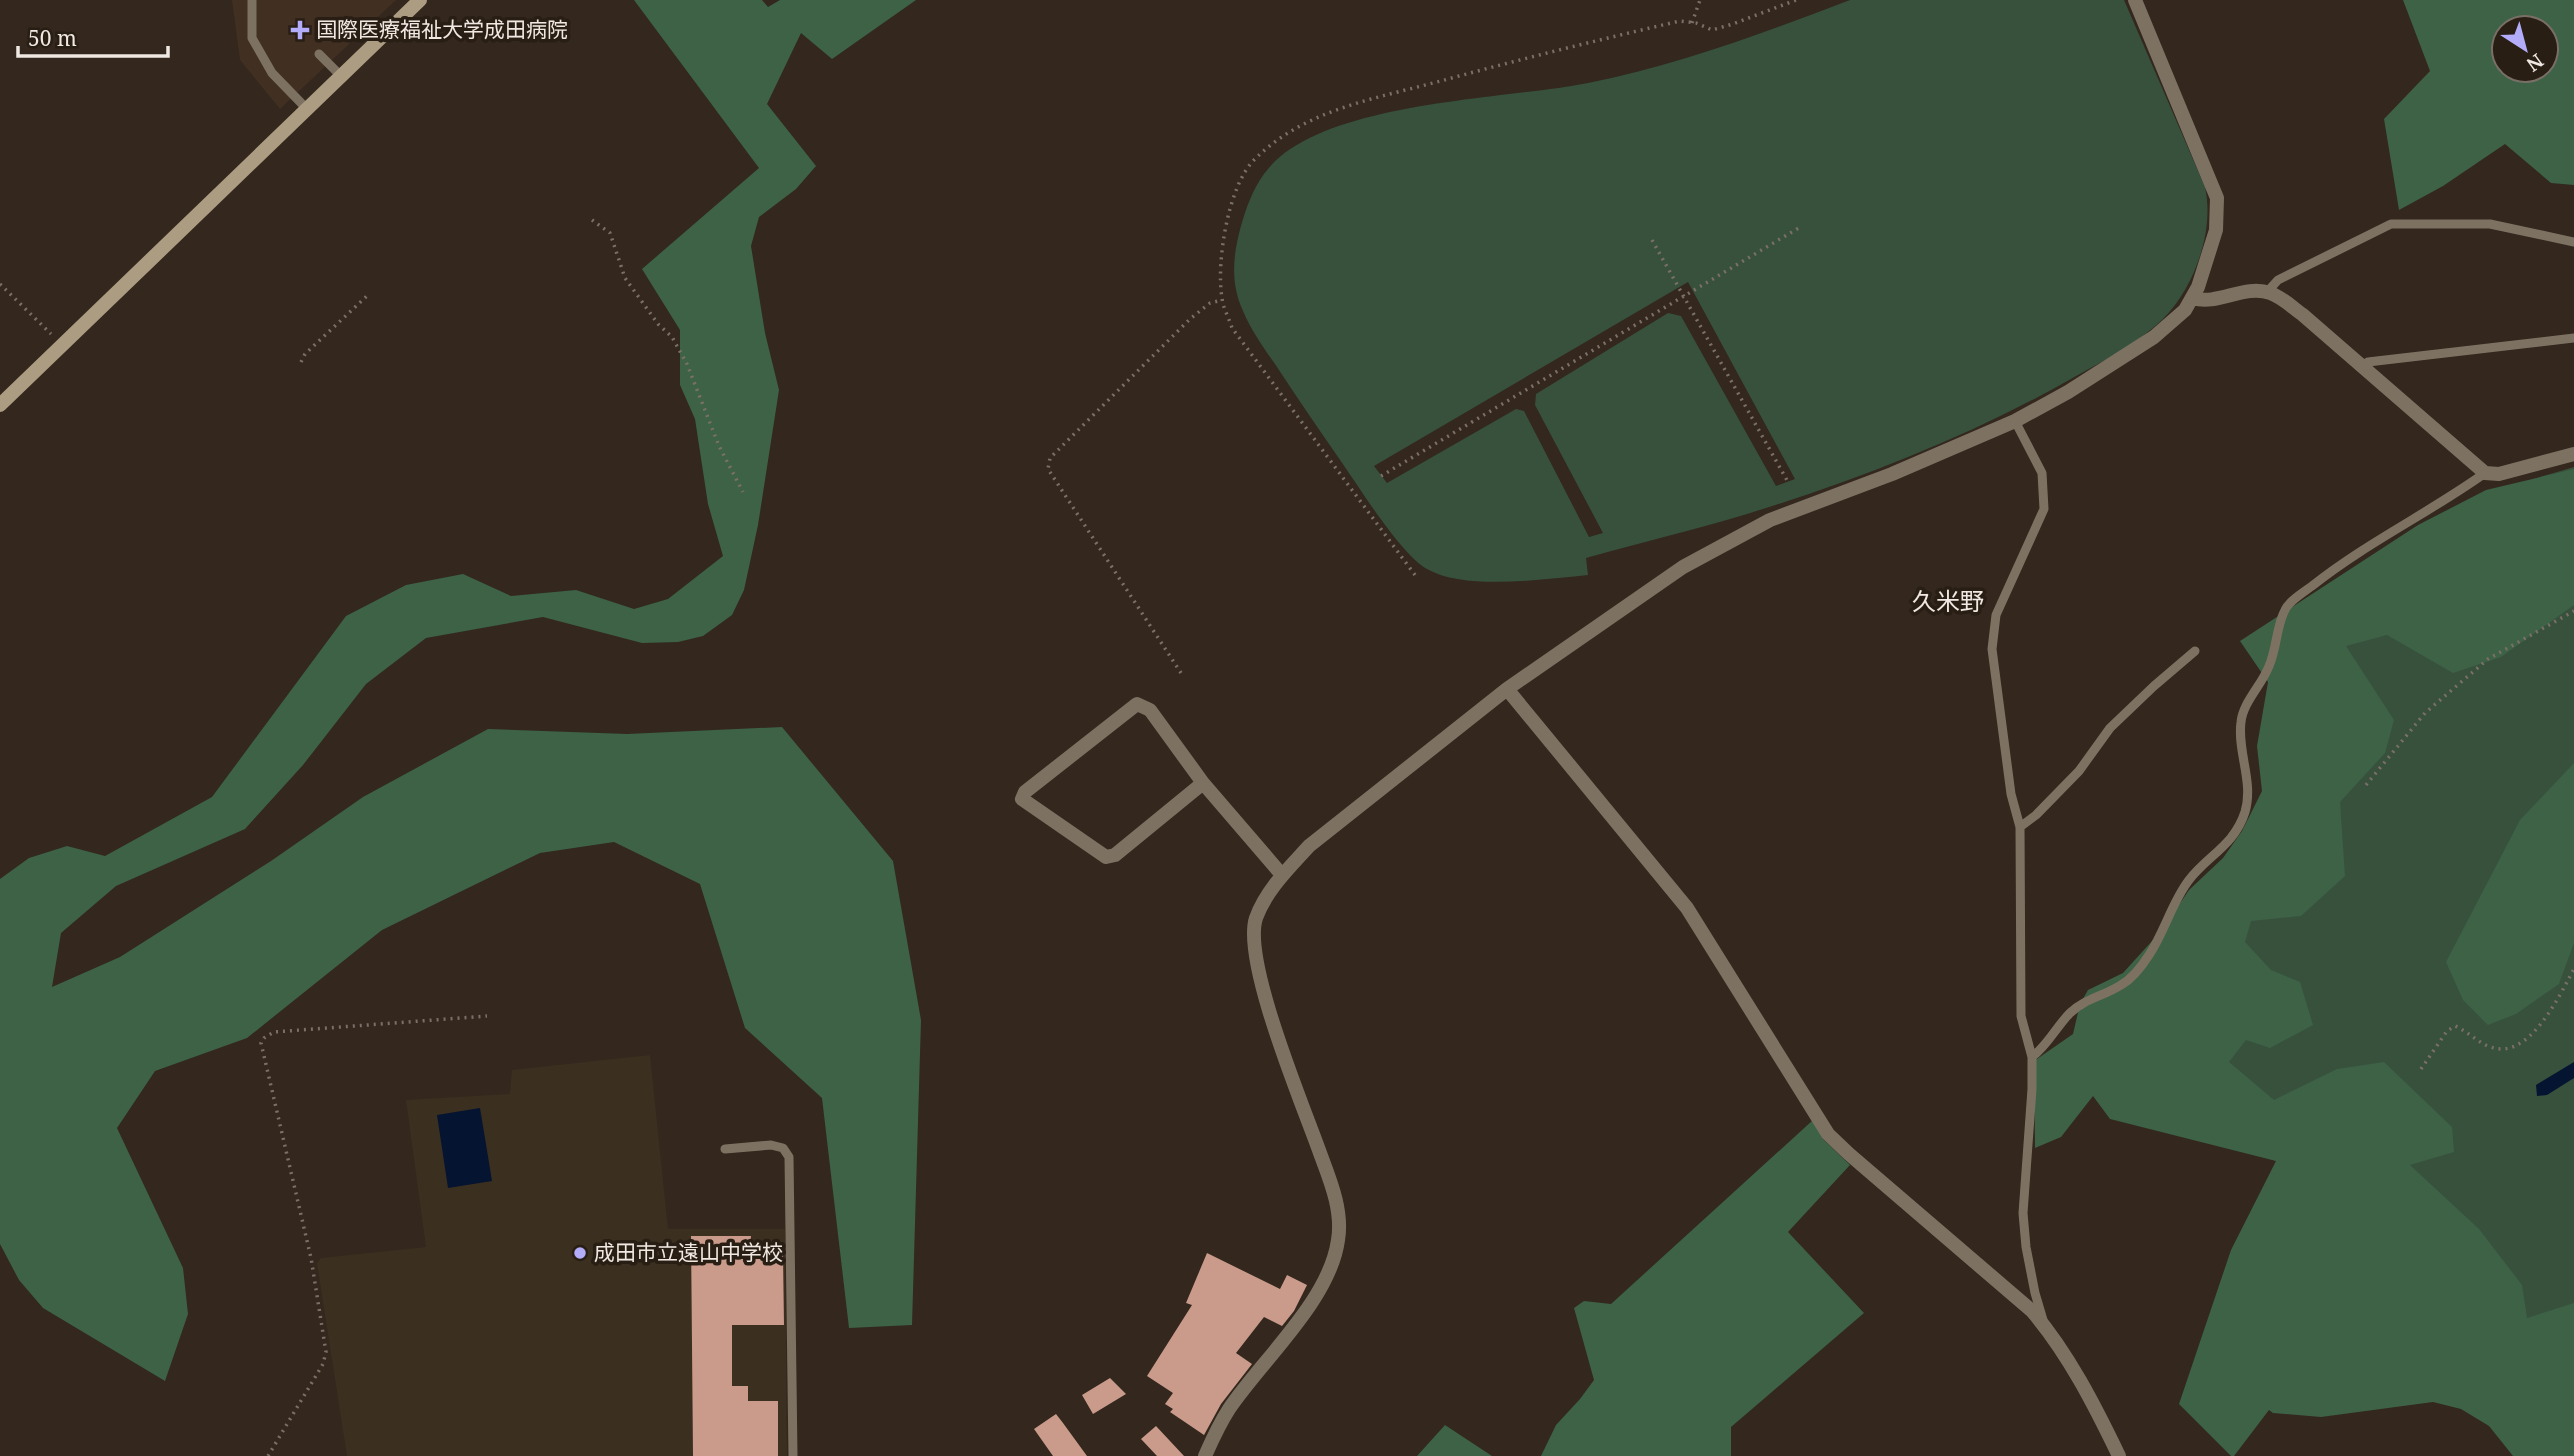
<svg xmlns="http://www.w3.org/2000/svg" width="2574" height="1456" font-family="'Noto Serif','Noto Sans JP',serif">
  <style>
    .built { fill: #412f21 }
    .education { fill: #3b2f20 }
    .green { fill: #37513d; fill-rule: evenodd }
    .forest { fill: #3d6246; fill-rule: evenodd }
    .water { fill: #051430 }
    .building { fill: #ca9b8b }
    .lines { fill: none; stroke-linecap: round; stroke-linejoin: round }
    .path { stroke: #7b7068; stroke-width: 3.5; stroke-dasharray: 2 5; stroke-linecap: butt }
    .lane { stroke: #7d7262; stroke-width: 9 }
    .street { stroke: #7d7262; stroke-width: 14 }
    .secondary { stroke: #ac9c81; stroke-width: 14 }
    .poi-dot { fill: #b3adf9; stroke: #291e14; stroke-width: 2.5 }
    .labels { text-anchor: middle; stroke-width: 7; stroke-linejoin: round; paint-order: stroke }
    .poi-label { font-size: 21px; fill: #f0e8e2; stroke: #291e14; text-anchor: start }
    .quarter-label { font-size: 24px; fill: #f0e8e2; stroke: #291e14 }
  </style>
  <rect width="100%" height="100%" fill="#33271e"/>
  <!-- built -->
  <path class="built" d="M232,0H396L280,109L240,60Z"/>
  <!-- education -->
  <path class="education" d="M650,1055L668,1229H785L787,1456H347L317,1263L321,1258L426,1247L406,1100L510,1094L512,1070Z"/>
  <!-- green -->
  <path class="green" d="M1850,0H2124L2205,187C2215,231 2194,288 2163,319C2136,345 2101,362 2069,380C1976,433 1868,476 1766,508C1707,527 1646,541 1586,558L1588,575C1545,579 1465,591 1427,569C1400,554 1358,485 1338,457C1317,427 1296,396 1275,364C1263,347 1251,330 1243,311C1230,283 1233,254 1241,226C1246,208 1253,189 1264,174C1316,101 1504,100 1588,83C1679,65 1763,33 1850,0ZM1688,282L1795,479L1776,486L1681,316L1668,313L1536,394L1535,405L1603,533L1589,537L1524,411L1516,409L1387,483L1374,466Z
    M2574,467V1456L2276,1161L2079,1076L2252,856L2316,673L2496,490Z"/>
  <!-- forest -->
  <path class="forest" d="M634,0H762L768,7L780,0H916L832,59L801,33L767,104L816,166L796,189L759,217L751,246L765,333L779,390L758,525L744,590L732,615L703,636L678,642L642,643L543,617L426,638L366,684L303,765L245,829L116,886L61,933L52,987L120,957L271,861L363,797L488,729L627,734L782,727L893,861L921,1020L912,1325L849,1328L822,1098L745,1028L700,884L614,842L540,853L382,930L247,1038L155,1071L117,1128L183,1268L188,1314L165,1381L43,1308L19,1280L0,1244V879L29,858L67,846L105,856L212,797L346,616L406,585L463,574L511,596L576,590L634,609L668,599L723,556L708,504L695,419L680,385V330L642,269L759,168Z
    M2403,0H2574V185L2551,183L2505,144L2443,186L2399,210L2384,119L2430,71ZM2504,28H2546V70H2504Z
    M2574,469V605L2501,657L2453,673L2387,635L2346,646L2394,720L2385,753L2340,802L2345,876L2301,916L2251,921L2245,942L2271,970L2300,982L2313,1025L2270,1048L2246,1040L2229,1062L2274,1100L2337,1069L2384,1062L2452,1127L2454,1152L2410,1165L2479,1229L2522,1285L2527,1318L2574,1303V1456H2513L2489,1426L2461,1409L2433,1402L2321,1417L2273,1413L2269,1410L2234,1456H2231L2179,1404L2231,1250L2276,1161L2110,1119L2093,1096L2061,1137L2035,1148L2034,1061L2073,1034L2080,1004L2088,990L2123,973L2162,930L2189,890L2223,858L2242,831L2262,791L2257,746L2268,682L2240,641L2418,525L2486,490Z
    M2574,763V943L2559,984L2516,1014L2488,1025L2463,1000L2446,962L2520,820Z
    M1813,1120L1823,1139L1850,1165L1788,1232L1864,1313L1731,1427V1456H1541L1556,1425L1580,1399L1594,1380L1574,1308L1584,1301L1611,1304Z
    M1445,1425L1492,1456H1417Z"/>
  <!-- water -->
  <path class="water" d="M2574,1062V1078L2547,1095L2537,1096L2536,1085Z
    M480,1108L492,1181L448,1188L437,1115Z"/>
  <!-- building -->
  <path class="building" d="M691,1236H751L750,1254H783L784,1325H732V1386H748V1401H778V1456H693Z
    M1207,1253L1280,1289L1287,1275L1307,1285L1294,1311L1282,1326L1264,1317L1236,1353L1252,1364L1221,1404L1204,1435L1170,1412L1173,1409L1165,1404L1173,1393L1147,1376L1192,1305L1186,1303Z
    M1110,1378L1126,1394L1093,1414L1082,1395Z
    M1056,1414L1063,1423L1087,1456H1053L1034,1429Z
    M1156,1426L1184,1456H1157L1141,1439Z"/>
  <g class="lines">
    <!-- path -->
    <path class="path" d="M1692,23L1700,0
      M592,220L610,233L625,278L658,324L672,337L687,364L719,446L743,492
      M1652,240L1788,482
      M0,284L51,334
      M301,362L305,354L369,294
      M1381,476L1802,226
      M1415,575L1232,328C1229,318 1223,308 1222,298C1216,263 1228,186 1254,160C1305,108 1380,98 1448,79C1525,58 1602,39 1680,21L1696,23L1712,30L1733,24L1796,0
      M1181,673L1048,469L1050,458L1190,319L1210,303L1222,300
      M2366,785L2425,713L2488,659L2574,611
      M2421,1069L2447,1031L2455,1026C2467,1031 2476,1041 2488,1046C2528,1064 2559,996 2574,969
      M268,1456L323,1364L326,1352L311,1258L261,1043L264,1038L274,1032L487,1016"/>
    <!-- lane -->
    <path class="lane" d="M252,0V38L272,73L306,108
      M319,54L340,75
      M2267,292L2278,280L2391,224H2490L2574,242
      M2361,367L2368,362L2574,338
      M2015,421L2042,473L2044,509L1996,615L1992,649L2011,794L2020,827L2021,1016L2032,1057V1089L2023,1213L2026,1247L2035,1293L2043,1320
      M2020,827L2036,815L2079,771L2110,728L2154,686L2195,651
      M2032,1057C2048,1045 2056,1027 2070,1013C2084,999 2104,996 2121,985C2132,979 2142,966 2149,955C2165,931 2172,902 2189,880C2208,855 2234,846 2245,812C2254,782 2237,752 2241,722C2243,702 2262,685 2269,666C2277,648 2276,627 2285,610C2289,601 2304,592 2312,586C2366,543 2429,513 2485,473
      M725,1149L771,1145L783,1148L789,1157L793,1456"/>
    <!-- street -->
    <path class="street" d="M2193,298C2218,306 2244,284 2270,293C2282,297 2293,308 2303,315L2485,473L2499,474L2574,454
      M1507,689L1687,908L1828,1134L1849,1154L2032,1311C2068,1353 2095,1406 2119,1456
      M1203,783L1115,855L1106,857L1022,799L1025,792L1137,704L1150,710L1203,783L1282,875
      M1205,1456C1212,1440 1220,1423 1229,1409C1262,1360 1330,1300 1338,1240C1343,1210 1330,1180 1320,1153C1303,1105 1242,961 1256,918C1266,890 1289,868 1309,846L1507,689L1683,567L1770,520L1892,474L2015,421L2068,392L2154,337L2185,310L2198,287L2216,230L2217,198L2135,0"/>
    <!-- secondary -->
    <path class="secondary" d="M0,405L420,0"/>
  </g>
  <!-- markers -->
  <g class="poi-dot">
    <path d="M296.5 19.5h7v7h7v7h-7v7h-7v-7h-7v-7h7z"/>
    <circle cx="580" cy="1253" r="7"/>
  </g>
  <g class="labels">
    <!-- poi labels -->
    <g class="poi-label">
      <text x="316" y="37">国際医療福祉大学成田病院</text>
      <text x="594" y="1260">成田市立遠山中学校</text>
    </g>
    <!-- quarter labels -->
    <g class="quarter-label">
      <text x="1948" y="610">久米野</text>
    </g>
  </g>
  <!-- north arrow -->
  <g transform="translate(2525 49) rotate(144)"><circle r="33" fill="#291e14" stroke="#796f66" stroke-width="2"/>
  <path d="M0-5L12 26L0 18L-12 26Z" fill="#b3adf9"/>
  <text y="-10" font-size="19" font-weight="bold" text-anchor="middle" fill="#f0e8e2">N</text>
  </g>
  <!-- scale -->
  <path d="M18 46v10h150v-10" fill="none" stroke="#f0e8e2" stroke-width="3.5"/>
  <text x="28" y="46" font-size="21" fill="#f0e8e2" stroke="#291e14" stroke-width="5" paint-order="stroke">50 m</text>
</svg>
